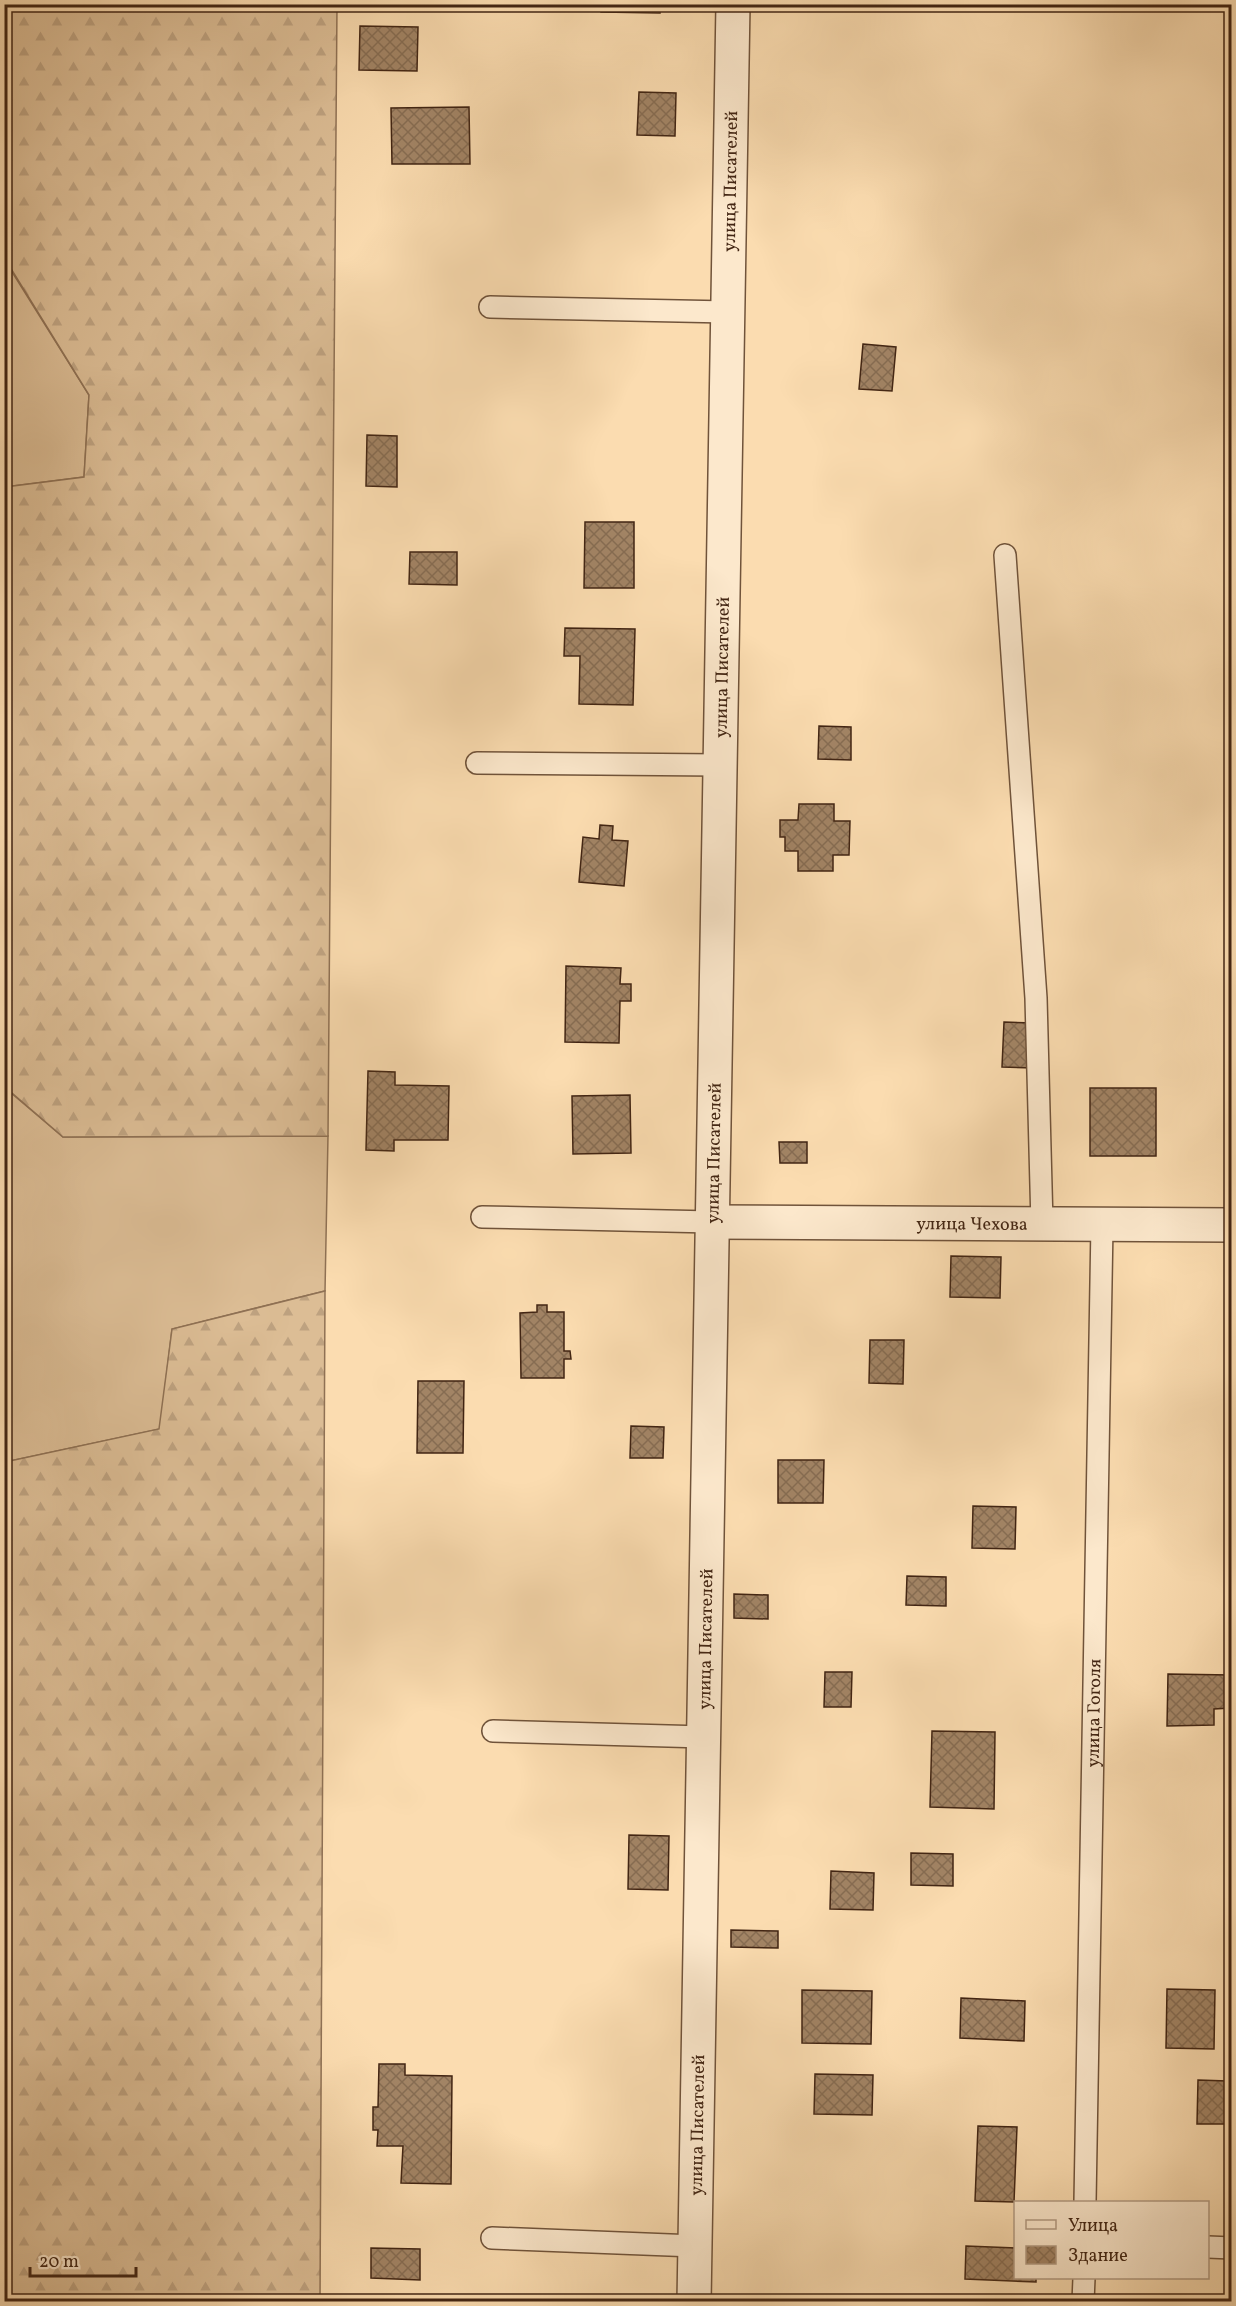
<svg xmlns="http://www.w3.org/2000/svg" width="1236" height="2306" font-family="Vollkorn,serif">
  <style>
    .grass { fill: #dcbd95; stroke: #8f7154; stroke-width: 1.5 }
    .forest { fill: url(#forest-firs); stroke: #8f7154; stroke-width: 1.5 }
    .building { fill: url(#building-cross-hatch); stroke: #422513; stroke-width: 1.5 }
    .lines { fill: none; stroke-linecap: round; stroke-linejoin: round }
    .lane-casing { stroke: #70533a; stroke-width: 24 }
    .street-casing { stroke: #70533a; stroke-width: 36 }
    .lane { stroke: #fce8cc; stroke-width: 21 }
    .street { stroke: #fce8cc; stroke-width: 33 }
    .labels { text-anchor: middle; stroke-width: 4.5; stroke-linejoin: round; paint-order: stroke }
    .street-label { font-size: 18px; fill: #422513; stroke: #fce8cc }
  </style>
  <defs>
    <pattern id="forest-firs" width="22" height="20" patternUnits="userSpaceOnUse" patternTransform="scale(1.5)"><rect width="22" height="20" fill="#dcbd95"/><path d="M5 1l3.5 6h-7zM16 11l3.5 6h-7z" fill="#bea280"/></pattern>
    <pattern id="building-cross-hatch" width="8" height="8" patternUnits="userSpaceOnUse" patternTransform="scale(1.5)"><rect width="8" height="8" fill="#a28465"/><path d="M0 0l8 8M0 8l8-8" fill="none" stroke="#866c52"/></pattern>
  </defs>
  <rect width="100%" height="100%" fill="#fbdcb0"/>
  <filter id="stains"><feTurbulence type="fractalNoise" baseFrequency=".00333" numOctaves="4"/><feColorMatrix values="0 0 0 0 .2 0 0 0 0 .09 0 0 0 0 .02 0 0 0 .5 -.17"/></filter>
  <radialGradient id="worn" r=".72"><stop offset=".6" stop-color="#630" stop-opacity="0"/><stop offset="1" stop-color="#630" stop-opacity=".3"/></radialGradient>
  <!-- grass -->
  <path class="grass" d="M4,259L89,395L84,477L5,487Z
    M4,1087L63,1137L328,1136L325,1291L172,1329L160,1429L5,1462Z"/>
  <!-- forest -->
  <path class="forest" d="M5,4L337,5L328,1136L63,1137L5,1087L4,939L11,926L4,901L5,487L84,477L89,395L5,259Z
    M325,1291L320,2301H5V1462L159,1429L172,1329Z"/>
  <!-- building -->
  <path class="building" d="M601,4H660V13L601,12Z
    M360,26L418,27L417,71L359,70Z
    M639,92L676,93L675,136L637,135Z
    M469,107L470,164H392L391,108Z
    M863,344L896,347L892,391L859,389Z
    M367,435L397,436V487L366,486Z
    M585,522H634V588H584Z
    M410,552H457V585L409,584Z
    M565,628L635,629L633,705L579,704L580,656H564Z
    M819,726L851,727V760L818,759Z
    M799,804H834V821H850L849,855H833V871H798V851H785V837H780V820H798Z
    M600,825L613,826L612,840L628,841L624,886L579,882L583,837L599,839Z
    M566,966L621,968L620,984H631V1001H620L619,1043L565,1042Z
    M1004,1022L1033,1023V1068L1002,1067Z
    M368,1071L395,1072V1085L449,1086L448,1140H394V1151L366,1150Z
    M1090,1088H1156V1156H1090Z
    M630,1095L631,1153L573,1154L572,1096Z
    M779,1142H807V1163H780Z
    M951,1256L1001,1257L1000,1298L950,1297Z
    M537,1305H547V1312H564V1351H570L571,1359H564V1378H521L520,1313L537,1312Z
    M870,1340H904L903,1384L869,1383Z
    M418,1381H464L463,1453H417Z
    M631,1426L664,1427L663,1458H630Z
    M778,1460H824L823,1503H778Z
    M973,1506L1016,1507L1015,1549L972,1548Z
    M907,1576L946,1577V1606L906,1605Z
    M734,1594L768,1595V1619L734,1618Z
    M825,1672H852L851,1707H824Z
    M1168,1674L1231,1675L1230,1708L1214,1709V1725L1167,1726Z
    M932,1731L995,1732L994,1809L930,1807Z
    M629,1835L669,1836L668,1890L628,1889Z
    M911,1853L953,1854V1886L911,1885Z
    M831,1871L874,1873L873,1910L830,1909Z
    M731,1930L778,1931V1948L731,1947Z
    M1167,1989L1215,1990L1214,2049L1166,2048Z
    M802,1990L872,1991L871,2044L802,2043Z
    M961,1998L1025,2001L1024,2041L960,2038Z
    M379,2064H405V2075L452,2076L451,2184L401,2183L403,2146H377L378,2130H373V2107H378Z
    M815,2074L873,2075L872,2115L814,2114Z
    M1198,2080L1227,2081L1226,2124H1197Z
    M978,2126L1017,2127L1014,2202L975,2201Z
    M966,2246L1016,2248V2278H1036V2282L965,2279Z
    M371,2248L420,2249V2280L371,2278Z"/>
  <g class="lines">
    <defs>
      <g id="lane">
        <path d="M490,307L728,312"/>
        <path d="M1005,555L1036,998L1042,1224"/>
        <path d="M477,763L720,765"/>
        <path d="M482,1217L712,1222"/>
        <path d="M493,1731L704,1737"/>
        <path id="s1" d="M1085,2202L1102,1225"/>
        <path d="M492,2238L695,2246"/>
        <path d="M1208,2247L1232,2248"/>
        <path d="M1083,2302L1084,2278"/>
      </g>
      <g id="street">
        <path id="s2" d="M712,1222L1232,1225"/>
        <path id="s3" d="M694,2302L733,4"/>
      </g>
    </defs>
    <!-- lane casing -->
    <use href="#lane" class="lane-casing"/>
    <!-- street casing -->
    <use href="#street" class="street-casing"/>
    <!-- lane -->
    <use href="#lane" class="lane"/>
    <!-- street -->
    <use href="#street" class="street"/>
  </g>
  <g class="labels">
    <!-- street labels -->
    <g class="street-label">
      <text dy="6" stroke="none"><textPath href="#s3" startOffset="2121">улица Писателей</textPath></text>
      <text dy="6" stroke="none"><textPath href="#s3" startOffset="1635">улица Писателей</textPath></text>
      <text dy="6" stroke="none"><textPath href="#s3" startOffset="1149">улица Писателей</textPath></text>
      <text dy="6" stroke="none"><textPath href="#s2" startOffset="260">улица Чехова</textPath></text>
      <text dy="6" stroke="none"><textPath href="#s3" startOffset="663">улица Писателей</textPath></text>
      <text dy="6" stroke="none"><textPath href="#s1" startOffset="489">улица Гоголя</textPath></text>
      <text dy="6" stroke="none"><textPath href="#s3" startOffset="177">улица Писателей</textPath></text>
    </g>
  </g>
  <!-- margin -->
  <rect width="1236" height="2306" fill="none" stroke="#fbdcb0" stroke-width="24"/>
  <rect x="6" y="6" width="1224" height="2294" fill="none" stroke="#422513" stroke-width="3"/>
  <rect x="12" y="12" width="1212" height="2282" fill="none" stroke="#422513" stroke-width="1.5"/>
  <!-- legend -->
  <rect x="1014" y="2201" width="195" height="78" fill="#fce8cc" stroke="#b29a82" stroke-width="1.5"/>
  <rect x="1026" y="2220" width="30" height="9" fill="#fce8cc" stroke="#b29a82" stroke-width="1.5"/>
  <text x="1068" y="2231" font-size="18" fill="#422513">Улица</text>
  <rect x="1026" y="2246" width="30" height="18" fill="url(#building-cross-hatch)" stroke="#b29a82" stroke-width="1.5"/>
  <text x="1068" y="2261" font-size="18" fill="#422513">Здание</text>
  <!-- scale -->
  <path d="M30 2267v9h106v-9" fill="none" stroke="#422513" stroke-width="3"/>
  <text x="39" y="2267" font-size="18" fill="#422513" stroke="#fce8cc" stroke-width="4.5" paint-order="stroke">20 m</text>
  <rect width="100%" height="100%" filter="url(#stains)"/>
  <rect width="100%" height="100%" fill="url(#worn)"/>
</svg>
